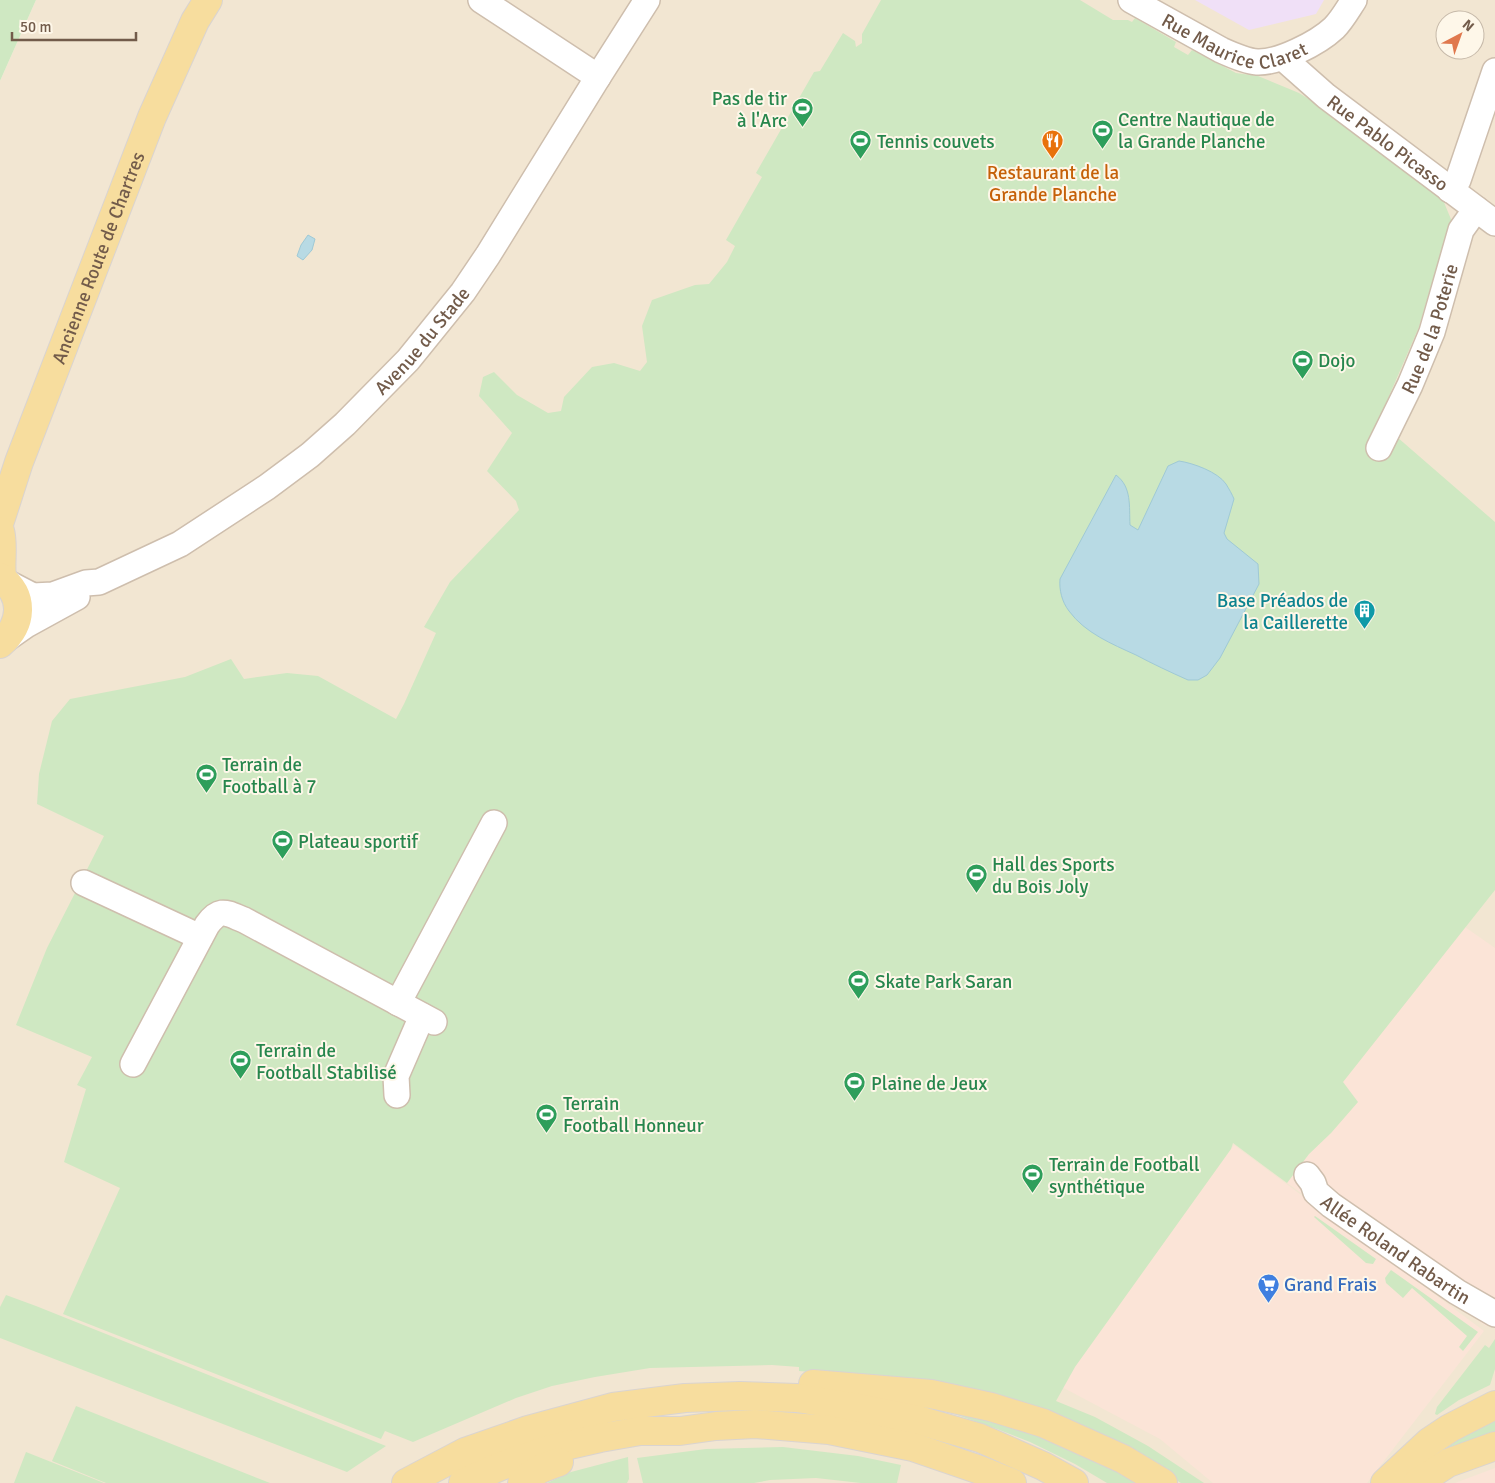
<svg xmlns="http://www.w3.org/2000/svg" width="1495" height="1483" font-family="Signika,sans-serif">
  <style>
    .residential { fill: #f2e6d2; fill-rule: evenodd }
    .commercial { fill: #fbe4d7 }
    .education { fill: #f0e0f7 }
    .green { fill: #cfe8c2 }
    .water { fill: #b8dae4; stroke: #9fc9d5 }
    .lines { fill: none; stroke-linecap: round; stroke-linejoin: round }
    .minor-casing { stroke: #cebead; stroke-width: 28 }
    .major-casing { stroke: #dad4d0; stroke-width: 30 }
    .minor { stroke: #fff; stroke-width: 25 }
    .major { stroke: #f7dd9e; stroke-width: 28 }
    .labels { text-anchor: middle; stroke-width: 4; stroke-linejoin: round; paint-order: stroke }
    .street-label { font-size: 19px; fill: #725b4a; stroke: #fef7e9 }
    .leisure-label { font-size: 19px; fill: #27864d; stroke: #fef7e9; text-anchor: start }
    .food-label { font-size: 19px; fill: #c56008; stroke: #fef7e9 }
    .culture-label { font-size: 19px; fill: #0d838f; stroke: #fef7e9; text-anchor: end }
    .shop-label { font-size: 19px; fill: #366cbe; stroke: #fef7e9; text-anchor: start }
  </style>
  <rect width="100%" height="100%" fill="#fbf3e3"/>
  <!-- residential -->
  <path class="residential" d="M36,0H1495V1483H0V81ZM1445,20H1475V50H1445Z"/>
  <!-- commercial -->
  <path class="commercial" d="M1465,927L1495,948V1313L1486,1326L1287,1183L1309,1154L1331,1133L1357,1103L1343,1082Z
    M1234,1145L1484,1331L1367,1483H1213L1160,1439L1060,1386Z
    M1495,1468V1483H1455Z"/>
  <!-- education -->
  <path class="education" d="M1195,0H1324L1316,14L1249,30Z"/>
  <!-- green -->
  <path class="green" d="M0,0H36L0,81Z
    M881,0H1080L1113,20H1128L1132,22L1135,18L1176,42L1174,47L1188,55L1192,50L1236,73L1258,76L1299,93L1333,114L1443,200L1453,224L1430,289L1419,327L1373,433L1369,449L1385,459L1397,437L1495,522V890L1343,1082L1358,1102L1331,1133L1309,1154L1287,1183L1233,1143L1231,1149L1075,1367L1056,1401L1095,1417L1148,1446L1204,1483H1181L1140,1458L910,1381L799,1371V1367L772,1365L650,1368L595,1377L552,1386L516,1398L413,1442L385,1431L381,1439L63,1314L120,1188L64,1162L86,1089L77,1085L92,1057L16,1025L47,948L104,836L37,804L39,774L52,721L70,699L185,677L231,659L244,679L287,673L318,676L396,719L404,704L436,633L424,627L450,582L519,510L516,501L487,471L512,433L479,396L483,377L494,372L517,395L548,413L561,411L564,397L592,367L614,363L640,371L647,362L642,326L652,300L695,285L709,284L727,262L735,246L726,240L762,177L756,173L814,72L820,71L843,33L855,41L856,47L862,43V34Z
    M1315,1216L1376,1259L1373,1264L1366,1263L1314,1217Z
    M1391,1270L1478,1332L1463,1351L1459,1347L1467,1336L1412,1288L1403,1298L1386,1283L1385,1278Z
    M6,1295L36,1306L386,1446L347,1472L0,1338V1307Z
    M1495,1339V1369L1490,1385L1459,1400L1437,1415L1435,1414L1437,1407L1485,1345L1489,1348Z
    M76,1406L270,1483H106L52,1461Z
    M946,1411L998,1417L1152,1483H1107L1075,1464L1030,1442L997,1429Z
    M1495,1419V1434L1403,1475L1444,1444Z
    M783,1447L858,1456L901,1465L897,1483H861L816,1478L770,1480L754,1483H643L637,1458L706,1449Z
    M26,1452L104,1483H14Z
    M628,1457L629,1479L627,1483H547L571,1472Z"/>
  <!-- water -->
  <path class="water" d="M308,235L315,239L312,250L303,260L297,256L301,245Z
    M1179,461C1193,463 1218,472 1226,484C1229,489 1232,494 1234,499L1224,533L1227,539L1258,564L1259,584L1220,658L1207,675L1198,680H1188C1170,672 1153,664 1136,655C1112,644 1085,633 1069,611C1062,602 1059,590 1060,579L1116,475C1132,487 1129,506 1130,525L1138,530L1168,466Z"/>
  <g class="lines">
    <defs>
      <g id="minor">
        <path d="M481,0L598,77"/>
        <path id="s1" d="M1131,0L1221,50C1232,55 1245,61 1257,62C1279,63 1318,43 1334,28C1342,20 1348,9 1354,0"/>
        <path id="s2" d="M1283,58L1326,96L1495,223"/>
        <path d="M1450,190L1458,180L1495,71"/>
        <path id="s3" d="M1379,448L1410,385L1432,332L1461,230L1476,209"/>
        <path id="s4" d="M6,582L33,596L53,595L86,583L99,582L180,544L267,487L310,455L345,424L408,360L463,292L488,255L598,77L647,0"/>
        <path d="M6,639L26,625L77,597"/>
        <path d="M84,883L200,937"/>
        <path d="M398,1003L494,823"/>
        <path d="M133,1064L207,925C220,907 226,913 244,920L434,1022"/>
        <path d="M397,1095L396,1076L422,1016"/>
        <path id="s5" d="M1307,1175L1313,1183L1316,1192L1331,1205L1457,1292L1495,1314"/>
      </g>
      <g id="major">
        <path id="s6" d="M0,521L19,462L152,117L195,21L208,0"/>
        <path d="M0,531C4,544 0,563 2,578"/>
        <path d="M0,577C25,596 23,624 0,644"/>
        <path d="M813,1384L931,1394L991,1407L1043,1423L1123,1459L1163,1483"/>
        <path d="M406,1483L465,1452L528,1430L613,1407L685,1398L740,1396L797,1398L853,1407L918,1420L980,1438L1043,1466L1074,1483"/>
        <path d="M463,1483L501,1466L547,1450L600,1438L640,1431H680L716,1426L755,1424L829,1430L913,1447L980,1470L1012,1483"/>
        <path d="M522,1483C532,1471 545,1467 559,1462"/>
        <path d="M1385,1483L1429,1442L1450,1428L1495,1405"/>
        <path d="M1417,1483L1448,1463L1495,1446"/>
      </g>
    </defs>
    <!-- minor casing -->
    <use href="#minor" class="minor-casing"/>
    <!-- major casing -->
    <use href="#major" class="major-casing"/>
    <!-- minor -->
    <use href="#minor" class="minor"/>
    <!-- major -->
    <use href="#major" class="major"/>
  </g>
  <!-- icons -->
  <defs>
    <symbol id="stadium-pin" viewBox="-11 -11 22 30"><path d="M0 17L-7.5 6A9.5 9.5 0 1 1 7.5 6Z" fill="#2e9e5b" stroke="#fef7e9"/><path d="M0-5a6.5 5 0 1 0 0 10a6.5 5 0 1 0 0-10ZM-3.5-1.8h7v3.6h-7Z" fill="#fff"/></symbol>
    <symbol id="restaurant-pin" viewBox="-11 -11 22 30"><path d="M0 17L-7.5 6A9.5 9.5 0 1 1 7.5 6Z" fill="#e8710a" stroke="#fef7e9"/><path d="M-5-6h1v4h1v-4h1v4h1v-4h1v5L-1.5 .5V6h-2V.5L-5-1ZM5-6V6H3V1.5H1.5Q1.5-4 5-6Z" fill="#fff"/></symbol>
    <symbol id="building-pin" viewBox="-11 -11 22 30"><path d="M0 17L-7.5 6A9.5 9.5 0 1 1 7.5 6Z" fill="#0f9aa8" stroke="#fef7e9"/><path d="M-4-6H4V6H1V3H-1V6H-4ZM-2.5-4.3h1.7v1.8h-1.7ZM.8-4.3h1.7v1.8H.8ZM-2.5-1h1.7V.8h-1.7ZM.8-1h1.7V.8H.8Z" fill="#fff"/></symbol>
    <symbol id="supermarket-pin" viewBox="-11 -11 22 30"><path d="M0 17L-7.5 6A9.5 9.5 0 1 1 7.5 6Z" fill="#3f7fe0" stroke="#fef7e9"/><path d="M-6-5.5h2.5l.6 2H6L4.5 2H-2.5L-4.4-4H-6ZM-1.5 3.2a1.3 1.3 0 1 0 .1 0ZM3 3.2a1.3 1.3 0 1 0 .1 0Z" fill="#fff"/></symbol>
  </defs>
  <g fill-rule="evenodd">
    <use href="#stadium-pin" x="790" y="96" width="25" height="34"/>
    <use href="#stadium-pin" x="1090" y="118" width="25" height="34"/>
    <use href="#stadium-pin" x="848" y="128" width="25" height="34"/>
    <use href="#restaurant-pin" x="1040" y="128" width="25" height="34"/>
    <use href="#stadium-pin" x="1290" y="348" width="25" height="34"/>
    <use href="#building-pin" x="1352" y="598" width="25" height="34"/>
    <use href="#stadium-pin" x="194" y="762" width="25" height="34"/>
    <use href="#stadium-pin" x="270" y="828" width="25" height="34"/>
    <use href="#stadium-pin" x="964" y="862" width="25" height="34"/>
    <use href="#stadium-pin" x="846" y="968" width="25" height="34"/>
    <use href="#stadium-pin" x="228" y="1048" width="25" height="34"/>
    <use href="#stadium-pin" x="842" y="1070" width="25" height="34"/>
    <use href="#stadium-pin" x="534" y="1102" width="25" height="34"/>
    <use href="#stadium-pin" x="1020" y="1162" width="25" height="34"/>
    <use href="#supermarket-pin" x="1256" y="1272" width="25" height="34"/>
  </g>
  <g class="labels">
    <!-- street labels -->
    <g class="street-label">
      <text dy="7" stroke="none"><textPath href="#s1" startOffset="115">Rue Maurice Claret</textPath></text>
      <text dy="7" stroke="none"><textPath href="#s2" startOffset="135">Rue Pablo Picasso</textPath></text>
      <text dy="7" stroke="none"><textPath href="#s6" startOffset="281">Ancienne Route de Chartres</textPath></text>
      <text dy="7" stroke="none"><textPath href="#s3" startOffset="130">Rue de la Poterie</textPath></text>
      <text dy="7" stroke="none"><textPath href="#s4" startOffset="506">Avenue du Stade</textPath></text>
      <text dy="7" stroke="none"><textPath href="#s5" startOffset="118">Allée Roland Rabartin</textPath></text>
    </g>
    <!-- leisure labels -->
    <g class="leisure-label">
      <text x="787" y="105" text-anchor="end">Pas de tir<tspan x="787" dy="22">à l'Arc</tspan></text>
      <text x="1118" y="126">Centre Nautique de<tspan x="1118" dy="22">la Grande Planche</tspan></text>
      <text x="877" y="148">Tennis couvets</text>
      <text x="1318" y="367">Dojo</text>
      <text x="222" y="771">Terrain de<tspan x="222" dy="22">Football à 7</tspan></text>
      <text x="298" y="848">Plateau sportif</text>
      <text x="992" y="871">Hall des Sports<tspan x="992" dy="22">du Bois Joly</tspan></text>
      <text x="875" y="988">Skate Park Saran</text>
      <text x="256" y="1057">Terrain de<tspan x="256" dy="22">Football Stabilisé</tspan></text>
      <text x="871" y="1090">Plaine de Jeux</text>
      <text x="563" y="1110">Terrain<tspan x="563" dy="22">Football Honneur</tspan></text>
      <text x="1049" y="1171">Terrain de Football<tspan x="1049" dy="22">synthétique</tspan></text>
    </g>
    <!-- food labels -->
    <g class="food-label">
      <text x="1053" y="179">Restaurant de la<tspan x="1053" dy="22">Grande Planche</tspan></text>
    </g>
    <!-- culture labels -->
    <g class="culture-label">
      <text x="1348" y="607">Base Préados de<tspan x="1348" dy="22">la Caillerette</tspan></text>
    </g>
    <!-- shop labels -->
    <g class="shop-label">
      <text x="1284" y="1291">Grand Frais</text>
    </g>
  </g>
  <!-- north arrow -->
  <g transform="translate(1460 35) rotate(41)"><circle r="24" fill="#fef7e9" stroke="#c6b9a9"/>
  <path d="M0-4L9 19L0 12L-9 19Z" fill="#e0784d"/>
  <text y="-8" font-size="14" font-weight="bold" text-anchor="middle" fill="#725b4a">N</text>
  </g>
  <!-- scale -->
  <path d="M12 32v8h124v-8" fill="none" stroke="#725b4a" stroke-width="2.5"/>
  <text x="20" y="32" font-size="15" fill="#725b4a" stroke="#fef7e9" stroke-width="4" paint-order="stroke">50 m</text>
</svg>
